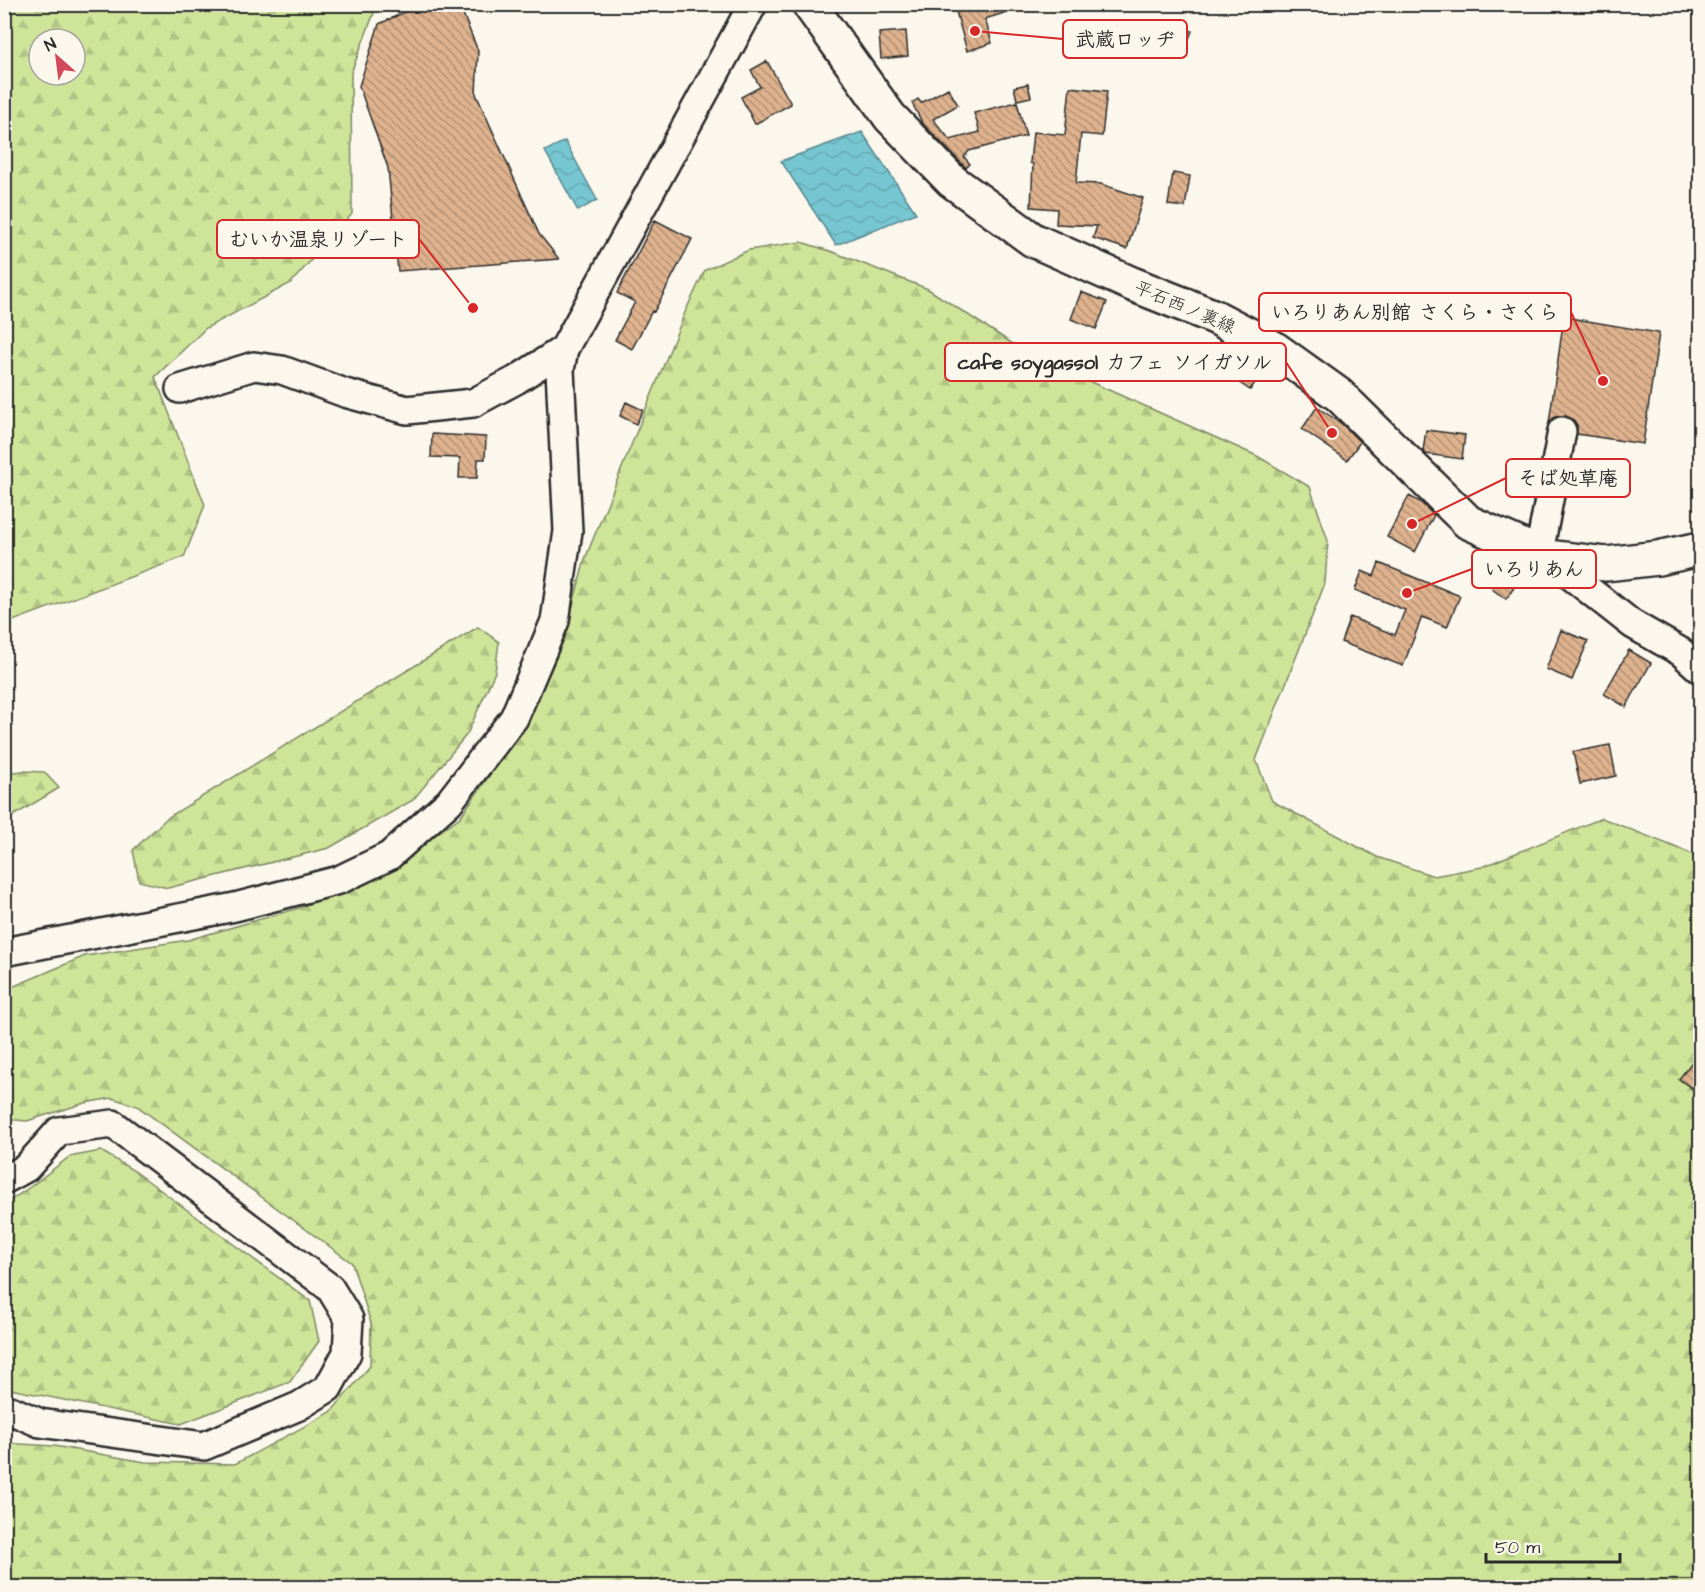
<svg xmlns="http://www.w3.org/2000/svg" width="1705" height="1592" font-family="'Architects Daughter','Klee One',sans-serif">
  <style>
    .forest { fill: url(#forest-firs); stroke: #7c8862; stroke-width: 1.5; fill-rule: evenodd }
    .water { fill: url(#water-waves); stroke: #58888f; stroke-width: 1.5 }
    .building { fill: url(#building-back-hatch); stroke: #2b2b2b; stroke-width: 1.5 }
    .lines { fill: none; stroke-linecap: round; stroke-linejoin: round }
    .minor-casing { stroke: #2b2b2b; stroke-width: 32 }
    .major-casing { stroke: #2b2b2b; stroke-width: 38 }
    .minor { stroke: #fbf7ec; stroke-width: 27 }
    .major { stroke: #fbf7ec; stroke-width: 33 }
    .labels { text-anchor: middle; stroke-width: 4.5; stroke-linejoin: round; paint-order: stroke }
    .street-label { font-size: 18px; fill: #2b2b2b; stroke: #fbf7ec }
    .leader { fill: none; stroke: #d62828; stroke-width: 2 }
    .callout-dot { fill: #d62828; stroke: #fbf7ec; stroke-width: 2 }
    .callout { fill: #fbf7ec; stroke: #d62828; stroke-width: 2 }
    .callout-label { font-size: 20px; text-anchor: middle; font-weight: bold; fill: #2b2b2b }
  </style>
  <defs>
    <pattern id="forest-firs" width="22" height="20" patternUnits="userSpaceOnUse" patternTransform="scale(1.5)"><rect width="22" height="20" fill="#cde499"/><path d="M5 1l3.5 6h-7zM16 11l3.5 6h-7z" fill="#b0c484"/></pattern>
    <pattern id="water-waves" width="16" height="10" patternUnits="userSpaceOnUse" patternTransform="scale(1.5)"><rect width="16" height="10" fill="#76c6d1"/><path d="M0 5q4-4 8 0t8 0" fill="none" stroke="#66aab4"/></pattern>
    <pattern id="building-back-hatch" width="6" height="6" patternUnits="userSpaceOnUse" patternTransform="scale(1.5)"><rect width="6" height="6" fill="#deb28e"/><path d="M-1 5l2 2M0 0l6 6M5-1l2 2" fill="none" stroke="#b49174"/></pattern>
  </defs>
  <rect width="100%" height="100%" fill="#fbf7ec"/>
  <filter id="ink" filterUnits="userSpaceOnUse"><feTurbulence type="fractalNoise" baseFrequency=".0167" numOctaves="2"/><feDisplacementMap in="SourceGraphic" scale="12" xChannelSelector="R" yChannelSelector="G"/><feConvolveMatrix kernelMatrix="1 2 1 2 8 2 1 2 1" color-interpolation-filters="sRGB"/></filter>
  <g filter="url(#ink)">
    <!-- forest -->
    <path class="forest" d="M5,4L377,5L351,73L352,214L291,283L206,328L155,377L205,505L184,557L5,624ZM39,39H75V75H39Z
      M801,242L833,252L928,289L1030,355L1257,456L1310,487L1328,541L1325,583L1256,760L1272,801L1377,857L1434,876L1482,867L1602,818L1700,857V1587H5L4,1443L54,1446L145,1462L235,1464L331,1412L370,1366L371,1323L352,1263L137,1106L112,1098L85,1103L27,1121L5,1119V990L85,956L188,940L299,908L384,872L460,817L529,720L564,639L585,559L686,310L705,270L749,250Z
      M478,627L499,642L495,672L467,734L413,800L329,848L168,888L139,881L133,850L167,818Z
      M23,771L44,772L59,788L5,821V773Z
      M101,1151L136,1172L310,1301L319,1341L290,1382L181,1424L5,1388V1204L30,1187L69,1157Z"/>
    <!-- water -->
    <path class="water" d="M862,132L916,213L836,245L781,161Z
      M565,141L597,200L578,211L545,151Z"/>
    <!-- building -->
    <path class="building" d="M422,4H459L478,51L476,94L539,234L559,259L398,271L388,168L359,86L379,24Z
      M954,4H1019L1020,8L985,19L992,43L967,51Z
      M1163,21L1192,31L1182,57L1167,52L1168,42L1157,38Z
      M906,31L908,56L881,59L879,33Z
      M767,61L791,104L755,124L741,97L760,87L751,70Z
      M1028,84L1031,97L1017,100L1014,87Z
      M1070,87L1107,91L1102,136L1081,134L1076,183L1101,184L1143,198L1127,249L1093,238L1097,226L1056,224L1057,209L1031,207L1033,164L1030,163L1033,132L1065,135Z
      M948,88L958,105L933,119L950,140L980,132L974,113L1017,102L1026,136L969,151L964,157L970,164L966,168L923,124L912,103L918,99L921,103Z
      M1173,173L1190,176L1185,207L1168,205Z
      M655,220L692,239L654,312L652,311L632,349L615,340L635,302L617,293Z
      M1081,292L1107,302L1096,329L1071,319Z
      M1564,317L1659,333L1643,444L1577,434V425L1573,419L1565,416H1556L1549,423Z
      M1249,359L1264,370L1250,390L1234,379Z
      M626,402L643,410L636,424L620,416Z
      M1317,407L1342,424L1360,442L1347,460L1302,429Z
      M1426,430L1465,435L1462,459L1426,454L1423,451Z
      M432,434L486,437L485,459H478L477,478H459L460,458L431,457Z
      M1409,496L1420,502L1434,515L1415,552L1387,537Z
      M1379,563L1460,596L1447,627L1422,617L1403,666L1341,642L1350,617L1395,635L1405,610L1355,590L1362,571L1374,576Z
      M1503,572L1518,582L1506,599L1492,589Z
      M1561,630L1588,641L1572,680L1546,669Z
      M1629,650L1651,663L1626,707L1604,694Z
      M1610,745L1616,776L1580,784L1573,752Z
      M1701,1050V1095L1679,1079Z"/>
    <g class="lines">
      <defs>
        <path id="minor" d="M180,389L254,366L282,370L345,393L407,410L473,403L516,380L564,349
          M1539,553L1562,431
          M1547,557L1632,624L1681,652L1700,669
          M4,952L235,907L339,880L389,856L449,802L514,718L555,621L568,531L560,370L564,349L753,4
          M4,1180L26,1168L59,1131L113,1124L330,1288L349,1319L347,1353L328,1388L299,1406L204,1446L40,1423L10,1410H4"/>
        <path id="major" d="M809,4L890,117L952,181L1033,240L1132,284L1215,317L1272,347L1339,395L1468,522L1547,557L1606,564L1658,558L1700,549"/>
      </defs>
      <!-- minor casing -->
      <use href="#minor" class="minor-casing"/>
      <!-- major casing -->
      <use href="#major" class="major-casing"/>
      <!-- minor -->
      <use href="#minor" class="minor"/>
      <!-- major -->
      <use href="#major" class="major"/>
    </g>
  </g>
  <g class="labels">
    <!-- street labels -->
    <g class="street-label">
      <text transform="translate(1185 307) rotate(23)" y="6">平石西ノ裏線</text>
    </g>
  </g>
  <!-- callouts -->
  <path class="leader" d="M975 31L1063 39M473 308L419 239M1603 381L1571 312M1332 433L1286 362M1412 524L1506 478M1407 593L1472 569"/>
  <g class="callout-dot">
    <circle cx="975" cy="31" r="6"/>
    <circle cx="473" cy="308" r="6"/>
    <circle cx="1603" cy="381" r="6"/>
    <circle cx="1332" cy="433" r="6"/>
    <circle cx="1412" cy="524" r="6"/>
    <circle cx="1407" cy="593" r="6"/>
  </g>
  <g class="callout">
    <rect x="1063" y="20" width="124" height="38" rx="6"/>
    <rect x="217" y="220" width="202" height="38" rx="6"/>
    <rect x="1259" y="293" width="312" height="38" rx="6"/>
    <rect x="945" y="343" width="341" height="38" rx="6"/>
    <rect x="1506" y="459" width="124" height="38" rx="6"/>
    <rect x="1472" y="550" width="124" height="38" rx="6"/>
  </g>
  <g class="callout-label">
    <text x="1125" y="46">武蔵ロッヂ</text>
    <text x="318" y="246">むいか温泉リゾート</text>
    <text x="1415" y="319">いろりあん別館 さくら・さくら</text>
    <text x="1115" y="369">cafe soygassol カフェ ソイガソル</text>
    <text x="1568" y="485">そば処草庵</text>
    <text x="1534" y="576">いろりあん</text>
  </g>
  <!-- margin -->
  <rect width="1705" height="1592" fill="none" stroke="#fbf7ec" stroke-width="24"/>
  <rect x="12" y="12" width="1681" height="1568" fill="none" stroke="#2b2b2b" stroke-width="2" filter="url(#ink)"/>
  <!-- north arrow -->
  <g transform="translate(57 57) rotate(332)"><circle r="28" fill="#fbf7ec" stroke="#a8a59f" stroke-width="1.5"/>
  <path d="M0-4.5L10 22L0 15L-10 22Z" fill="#d1495b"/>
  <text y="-9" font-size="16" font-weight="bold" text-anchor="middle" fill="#2b2b2b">N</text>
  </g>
  <!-- scale -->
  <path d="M1486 1553v9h134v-9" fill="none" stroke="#2b2b2b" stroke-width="3"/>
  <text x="1495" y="1553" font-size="18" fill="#2b2b2b" stroke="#fbf7ec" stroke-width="4.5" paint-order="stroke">50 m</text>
</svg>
